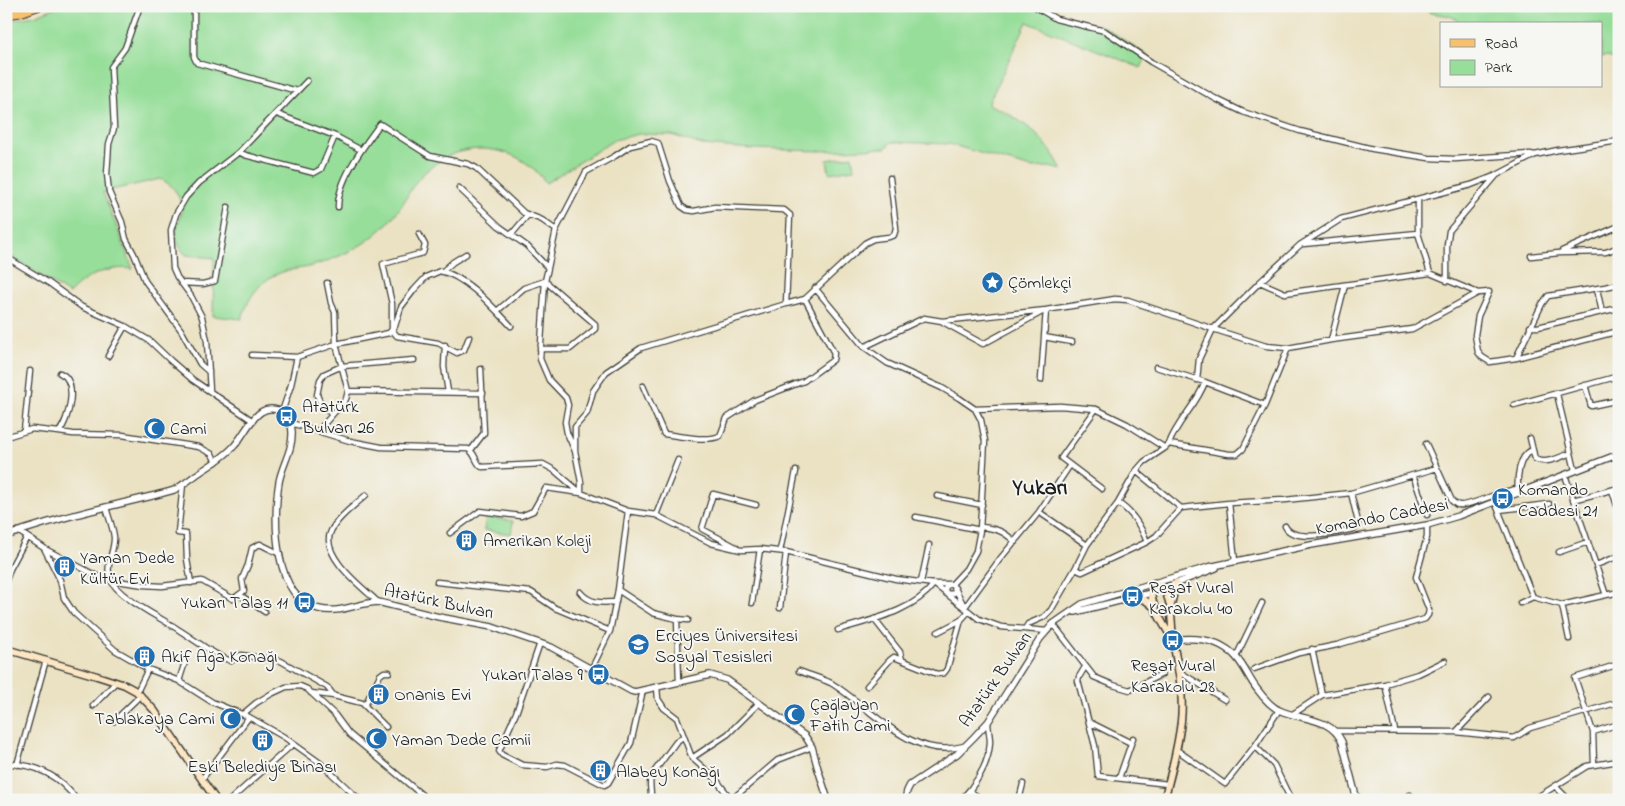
<svg xmlns="http://www.w3.org/2000/svg" width="1625" height="806" font-family="'Indie Flower',sans-serif">
  <style>
    .green { fill: #96de99; stroke: #597d5a }
    .lines { fill: none; stroke-linecap: round; stroke-linejoin: round }
    .minor-casing { stroke: #3b3a35; stroke-width: 7 }
    .tertiary-casing { stroke: #3b3a35; stroke-width: 8 }
    .secondary-casing { stroke: #3b3a35; stroke-width: 9 }
    .primary-casing { stroke: #3b3a35; stroke-width: 9 }
    .minor { stroke: #fff; stroke-width: 4.5 }
    .tertiary { stroke: #fff; stroke-width: 5.5 }
    .secondary { stroke: #fce6c4; stroke-width: 6 }
    .primary { stroke: #f7c06c; stroke-width: 7 }
    .labels { text-anchor: middle; stroke-width: 4; stroke-linejoin: round; paint-order: stroke }
    .poi-label { font-size: 18px; fill: #1c1c1c; stroke: #f6f6f2; text-anchor: start }
    .street-label { font-size: 18px; fill: #1c1c1c; stroke: #f6f6f2 }
    .district-label { font-size: 22px; font-weight: bold; fill: #1c1c1c; stroke: #f6f6f2 }
  </style>
  <rect width="100%" height="100%" fill="#f6f6f2"/>
  <filter id="ink" filterUnits="userSpaceOnUse"><feTurbulence type="fractalNoise" baseFrequency=".02" numOctaves="2"/><feDisplacementMap in="SourceGraphic" scale="10" xChannelSelector="R" yChannelSelector="G"/><feConvolveMatrix kernelMatrix="1 2 1 2 8 2 1 2 1" color-interpolation-filters="sRGB"/></filter>
  <filter id="wash" filterUnits="userSpaceOnUse"><feTurbulence type="fractalNoise" baseFrequency=".0096" numOctaves="4" result="noise"/><feDisplacementMap in="SourceGraphic" scale="20" xChannelSelector="R" yChannelSelector="G"/><feGaussianBlur stdDeviation="1.12" result="paint"/><feColorMatrix in="noise" values="0 0 0 0 0 0 0 0 0 0 0 0 0 0 0 0 0 1.4 0 .05"/><feComposite in="paint" operator="in"/></filter>
  <g filter="url(#wash)">
    <rect width="100%" height="100%" fill="#ebe2c3"/>
    <!-- green -->
    <path class="green" d="M59,6H1041L1059,16L1104,27L1147,55L1141,68L1027,22L988,104C1021,118 1046,137 1062,170L1049,167L1031,168L949,144L891,142L886,148L821,151L751,149L702,145L672,135L639,134L614,140L546,183C533,165 515,153 493,150C463,145 434,159 416,182C410,189 407,198 402,205C392,220 379,233 364,243C348,253 330,261 312,266C305,268 297,269 290,270C263,276 249,294 242,319L213,316L214,258L186,255C178,247 174,237 177,226C178,222 180,219 181,214C183,198 174,185 160,179L103,192L133,269C108,266 86,275 69,294L6,253V21L34,16Z
      M1425,6H1619V62L1607,56L1601,57V24H1464L1450,16L1430,13Z
      M852,156L854,169L829,173L827,160Z
      M486,517L513,521L511,534L484,530Z"/>
  </g>
  <g filter="url(#ink)">
    <g class="lines">
      <defs>
        <path id="minor" d="M140,6L125,48L111,67L114,128L109,144L107,174L109,192L122,222L126,239L134,254L145,281L181,330L200,364L209,372
          M194,6V57L197,63L297,91
          M1034,6L1056,19L1105,31L1151,62L1216,99L1243,112L1300,131L1373,149L1429,158L1455,159L1530,154L1535,155
          M277,114L335,136L361,150
          M239,152L245,155L314,173L321,169L335,136
          M1418,199V233L1430,273
          M338,207C338,179 364,146 380,124L430,156L468,164L476,168L524,213L542,220L556,230L586,172L615,156L630,146L651,141L658,143L670,181L681,206L687,210L694,211L715,207L784,210L790,215L786,304L641,348L606,372L593,391L587,413L575,427V451
          M419,234L425,245L423,253L383,264L392,304V330L397,336L438,343L457,353L464,350L469,337
          M511,235L528,215
          M1303,244L1418,233
          M1562,251L1619,226
          M1531,256L1559,253L1606,252L1619,247
          M6,257L49,283L82,307L125,326L150,341L171,361L193,380L253,421
          M548,268L556,230
          M443,271L453,262L466,254
          M1447,281V245L1449,231L1496,176
          M1260,282L1300,245L1341,219L1471,185L1497,175L1535,155L1558,150L1619,141
          M181,283L203,284L215,281L228,207
          M815,288L864,347L887,363L942,388L959,398L975,409L981,420L985,441L980,530L976,551L966,569L952,584L946,586L945,590L946,593L950,594L954,593L955,589L952,584
          M1597,289L1602,312
          M1489,292L1478,316L1475,335L1478,352L1482,357L1490,362L1516,358L1619,331
          M786,304L805,299L865,243L873,239L889,237L894,235L896,228L890,178
          M497,311L524,288L545,281L595,324V329L570,349H540
          M943,322L983,344L1044,311
          M1530,327H1538L1614,309
          M1044,337L1072,342
          M1331,340L1345,285
          M445,345L444,367L448,392
          M864,347L924,318L942,321L1046,310L1115,299L1128,300L1213,329L1199,359L1197,380
          M1288,348L1331,340L1412,329L1478,293L1489,292
          M252,355L297,357L336,344L389,333L395,326L401,307L414,290L426,277L440,271C466,276 493,307 511,326
          M108,356L125,326
          M1516,358L1542,304L1548,296L1605,287L1619,284
          M1156,367L1205,382L1265,405L1243,449L1237,454H1229L1169,444L1165,448
          M1041,380L1046,310
          M1585,385L1591,406L1619,400
          M643,386L664,434C679,436 707,442 720,436L727,418L755,400L804,381L833,360L834,353L805,299
          M210,391L207,341L202,317L191,296L177,277L173,268L171,230L176,214L186,197L199,183L239,152L307,81
          M348,391L483,393
          M1557,394L1575,470
          M1265,405L1288,348L1266,346L1213,329L1260,282L1285,293L1430,273L1478,293
          M1514,405L1619,376
          M975,409L1060,406L1096,409L1061,458L1102,489
          M282,412L291,385L297,357
          M332,415L320,402L317,395L320,380L324,374L342,366L414,360
          M291,423L350,441L381,447L468,449C476,453 475,463 482,467L543,464L554,470L581,493L628,511L656,515L711,543L741,550L760,549L786,552L896,579L934,584H949
          M24,431L30,371
          M318,431L346,399L348,391L336,344L335,312L331,303L327,283
          M59,432L73,434L122,435L199,447L212,454L216,462
          M6,437L32,429L59,432C69,419 79,381 60,373
          M1530,438L1535,459C1546,465 1560,457 1571,453
          M1169,444C1177,421 1197,405 1205,382
          M1426,444L1452,501C1455,503 1455,505 1459,505C1470,507 1501,490 1518,489
          M471,450L484,433L481,369
          M1136,471L1181,508L1229,503L1235,562
          M1413,475L1427,515
          M1565,475L1606,595
          M183,484L178,533L186,534L187,559L191,583
          M1612,490L1619,512
          M1518,491C1517,478 1518,457 1532,450
          M1351,493L1437,468
          M366,495C354,506 338,517 331,531C319,555 363,588 378,602
          M937,496L982,505
          M1573,500L1619,488
          M1495,502L1533,597L1520,603
          M1118,503C1132,512 1141,526 1147,542
          M1229,503L1285,500L1351,493L1358,522L1357,526L1354,529C1339,532 1293,544 1285,526
          M106,507C108,516 113,527 114,537C115,550 105,564 110,578C116,597 162,618 179,630C197,641 211,654 231,661L241,655L281,661L327,687L334,696
          M1499,510L1549,504
          M1039,512L1087,545
          M656,515L678,460
          M916,517L980,530
          M980,527C995,528 1004,531 1015,542
          M18,531L44,548L60,580L64,598L74,613L115,650L148,669L179,681L212,702L249,717L284,737L319,762L360,800
          M450,533L480,511L521,516L533,511L546,488L581,493V482L575,451L567,433L565,422L568,405L566,398L549,380L540,359L545,281L548,268L527,246L499,226L459,188
          M736,547L702,529L713,494L756,505
          M45,549L101,578
          M780,551L796,471
          M1559,552L1588,542
          M1596,565L1619,556
          M1075,569L1082,572L1147,542L1156,536L1181,508
          M110,580L144,585L162,586L202,581L233,599L244,591L242,579L248,565L252,548L260,544L280,554
          M6,581L10,569L27,537
          M437,582L531,592L555,608L610,631
          M921,582L929,545
          M934,584L979,619L1001,627L1047,631
          M955,588L964,606
          M618,590L653,613L677,619
          M580,592C590,604 601,603 616,602
          M240,595L265,612
          M1533,597L1562,605L1569,639
          M752,603L760,549
          M6,605V604
          M1562,605L1619,592
          M965,607L1000,559L1039,512L1070,465
          M780,608L786,552
          M874,619L900,652L902,660
          M1053,624L1094,677L1113,685L1130,690L1162,674
          M1025,629L1028,624L1044,617L1051,610L1075,569L1087,545L1118,503L1136,471L1144,462L1165,448L1127,424L1096,409
          M838,630C870,620 913,612 934,584
          M938,632L961,620
          M540,643L516,713L499,751L502,755L522,765L547,767L557,764L565,765L604,785L608,783L631,743L643,690
          M1312,649L1322,695
          M1236,657L1262,603
          M1085,667L1079,677L1078,681L1095,746L1098,776L1168,784
          M1254,669L1299,653L1337,645L1425,619L1428,615L1429,610L1416,577L1427,537V525
          M591,670L610,631L618,590L628,511
          M799,671C809,675 821,678 831,683C872,708 911,761 964,746
          M1178,671L1225,700
          M179,681L186,659
          M679,682L677,619L688,620
          M1385,684L1395,731
          M867,686L890,660L894,657L937,674L944,673L947,669L961,620L969,611
          M657,687L658,699L664,708L677,718L692,758L714,777L731,799
          M137,692L148,669
          M311,693L334,696L362,703L386,727
          M365,705L380,675L384,672H389
          M93,706L116,682
          M243,714L256,703L271,694L286,687L300,686L307,689L335,715L349,734L422,795
          M1293,714L1322,695L1385,684L1418,674L1445,661
          M114,721L141,695
          M1089,722L1131,743
          M1336,731L1456,732L1514,738L1530,728L1619,702
          M1456,732L1489,697
          M1593,732L1619,724
          M1255,746L1274,765L1291,800
          M1177,750L1225,784L1255,746L1279,710
          M692,758L728,734L759,703
          M6,764C36,763 60,777 77,800
          M17,765L46,660
          M1594,765L1593,732L1575,678L1619,664
          M1119,778L1133,738
          M202,779L249,717
          M1555,786L1569,800
          M969,791L983,800
          M1410,795L1411,800
          M230,800L293,744
          M656,800L651,796C651,789 649,783 651,776L676,742L684,736
          M731,800L778,760L812,747
          M961,800C976,784 989,764 990,742C990,736 988,728 988,722
          M1019,800L1023,784
          M1533,800L1587,766L1619,761"/>
        <path id="tertiary" d="M6,536C34,526 62,518 90,511C111,506 132,501 152,496C159,494 168,492 174,490C182,486 189,480 196,475C209,466 225,457 235,445C243,436 251,418 261,412C267,408 275,408 282,412C289,417 292,424 292,432C293,450 282,465 279,482C273,518 273,599 319,609C341,614 356,603 378,602L439,617L492,627L551,647L631,691L635,692L710,675L727,680L805,736L812,747L818,769L828,800
          M1075,612L1151,593L1216,568
          M1173,640C1195,637 1220,639 1236,657C1245,667 1249,679 1257,689C1263,697 1270,706 1279,710C1302,721 1330,716 1342,742L1357,800
          M905,800L907,791L910,785L957,754L974,737L988,722L1040,639L1053,624L1082,604L1209,567L1311,545L1427,525L1458,516L1619,454"/>
        <path id="secondary" d="M1133,597L1145,600L1154,607
          M1171,605L1176,583
          M6,649L97,676L125,685L136,691L154,710L216,800
          M1164,800C1171,774 1178,748 1181,721C1184,692 1178,670 1173,641C1171,626 1174,587 1154,583C1144,598 1165,626 1173,640"/>
        <path id="primary" d="M6,8L19,6
          M6,15L20,13L40,6"/>
      </defs>
      <!-- minor casing -->
      <use href="#minor" class="minor-casing"/>
      <!-- tertiary casing -->
      <use href="#tertiary" class="tertiary-casing"/>
      <!-- secondary casing -->
      <use href="#secondary" class="secondary-casing"/>
      <!-- primary casing -->
      <use href="#primary" class="primary-casing"/>
      <!-- minor -->
      <use href="#minor" class="minor"/>
      <!-- tertiary -->
      <use href="#tertiary" class="tertiary"/>
      <!-- secondary -->
      <use href="#secondary" class="secondary"/>
      <!-- primary -->
      <use href="#primary" class="primary"/>
    </g>
  </g>
  <!-- icons -->
  <defs>
    <symbol id="sight-disc" viewBox="-11 -11 22 22"><circle r="9.5" fill="#1f6fb2" stroke="#f6f6f2"/><path d="M0-6L1.8-2.2L6-1.7L2.9 1.2L3.7 5.4L0 3.3L-3.7 5.4L-2.9 1.2L-6-1.7L-1.8-2.2Z" fill="#fff"/></symbol>
    <symbol id="bus-disc" viewBox="-11 -11 22 22"><circle r="9.5" fill="#1f6fb2" stroke="#f6f6f2"/><path d="M-5-6H5V4H4V6H2V4H-2V6H-4V4H-5ZM-3.5-4V0h7V-4ZM-3.5 1.2v1.5H-2V1.2ZM2 1.2v1.5H3.5V1.2Z" fill="#fff"/></symbol>
    <symbol id="mosque-disc" viewBox="-11 -11 22 22"><circle r="9.5" fill="#1f6fb2" stroke="#f6f6f2"/><path d="M3.5-4.9A6 6 0 1 0 3.5 4.9A5 5 0 1 1 3.5-4.9Z" fill="#fff"/></symbol>
    <symbol id="building-disc" viewBox="-11 -11 22 22"><circle r="9.5" fill="#1f6fb2" stroke="#f6f6f2"/><path d="M-4-6H4V6H1V3H-1V6H-4ZM-2.5-4.3h1.7v1.8h-1.7ZM.8-4.3h1.7v1.8H.8ZM-2.5-1h1.7V.8h-1.7ZM.8-1h1.7V.8H.8Z" fill="#fff"/></symbol>
    <symbol id="university-disc" viewBox="-11 -11 22 22"><circle r="9.5" fill="#1f6fb2" stroke="#f6f6f2"/><path d="M0-5L7-2L0 1L-7-2ZM-4 1L0 2.5L4 1V4Q0 6-4 4Z" fill="#fff"/></symbol>
  </defs>
  <g fill-rule="evenodd">
    <use href="#sight-disc" x="980" y="270" width="25" height="25"/>
    <use href="#bus-disc" x="274" y="404" width="25" height="25"/>
    <use href="#mosque-disc" x="142" y="416" width="25" height="25"/>
    <use href="#bus-disc" x="1490" y="486" width="25" height="25"/>
    <use href="#building-disc" x="454" y="528" width="25" height="25"/>
    <use href="#building-disc" x="52" y="554" width="25" height="25"/>
    <use href="#bus-disc" x="1120" y="584" width="25" height="25"/>
    <use href="#bus-disc" x="292" y="590" width="25" height="25"/>
    <use href="#bus-disc" x="1160" y="628" width="25" height="25"/>
    <use href="#university-disc" x="626" y="632" width="25" height="25"/>
    <use href="#building-disc" x="132" y="644" width="25" height="25"/>
    <use href="#bus-disc" x="586" y="662" width="25" height="25"/>
    <use href="#building-disc" x="366" y="682" width="25" height="25"/>
    <use href="#mosque-disc" x="782" y="702" width="25" height="25"/>
    <use href="#mosque-disc" x="218" y="706" width="25" height="25"/>
    <use href="#mosque-disc" x="364" y="726" width="25" height="25"/>
    <use href="#building-disc" x="250" y="728" width="25" height="25"/>
    <use href="#building-disc" x="588" y="758" width="25" height="25"/>
  </g>
  <g class="labels">
    <!-- poi labels -->
    <g class="poi-label">
      <text x="1008" y="288">Çömlekçi</text>
      <text x="302" y="412">Atatürk<tspan x="302" dy="21">Bulvarı 26</tspan></text>
      <text x="170" y="434">Cami</text>
      <text x="1518" y="495">Komando<tspan x="1518" dy="21">Caddesi 21</tspan></text>
      <text x="483" y="546">Amerikan Koleji</text>
      <text x="80" y="563">Yaman Dede<tspan x="80" dy="21">Kültür Evi</tspan></text>
      <text x="1149" y="593">Reşat Vural<tspan x="1149" dy="21">Karakolu 40</tspan></text>
      <text x="288" y="608" text-anchor="end">Yukarı Talas 11</text>
      <text x="655" y="641">Erciyes Üniversitesi<tspan x="655" dy="21">Sosyal Tesisleri</tspan></text>
      <text x="161" y="662">Akif Ağa Konağı</text>
      <text x="1173" y="671" text-anchor="middle">Reşat Vural<tspan x="1173" dy="21">Karakolu 28</tspan></text>
      <text x="583" y="680" text-anchor="end">Yukarı Talas 9</text>
      <text x="394" y="700">Onanis Evi</text>
      <text x="810" y="710">Çağlayan<tspan x="810" dy="21">Fatih Cami</tspan></text>
      <text x="215" y="724" text-anchor="end">Tablakaya Cami</text>
      <text x="392" y="745">Yaman Dede Camii</text>
      <text x="262" y="772" text-anchor="middle">Eski Belediye Binası</text>
      <text x="616" y="777">Alabey Konağı</text>
    </g>
    <!-- street labels -->
    <g class="street-label">
      <text transform="translate(1382 516) rotate(-11)" y="6">Komando Caddesi</text>
      <text transform="translate(439 601) rotate(12)" y="6">Atatürk Bulvarı</text>
      <text transform="translate(995 679) rotate(-55)" y="6">Atatürk Bulvarı</text>
    </g>
    <!-- district labels -->
    <g class="district-label">
      <text x="1040" y="494">Yukarı</text>
    </g>
  </g>
  <!-- margin -->
  <rect width="1625" height="806" fill="none" stroke="#f6f6f2" stroke-width="25"/>
  <!-- legend -->
  <rect x="1440" y="22" width="162" height="65" fill="#f6f6f2" stroke="#9f9f9c"/>
  <rect x="1450" y="39" width="25" height="8" fill="#f7c06c" stroke="#9f9f9c"/>
  <text x="1485" y="48" font-size="15" fill="#1c1c1c">Road</text>
  <rect x="1450" y="60" width="25" height="15" fill="#96de99" stroke="#9f9f9c"/>
  <text x="1485" y="72" font-size="15" fill="#1c1c1c">Park</text>
</svg>
